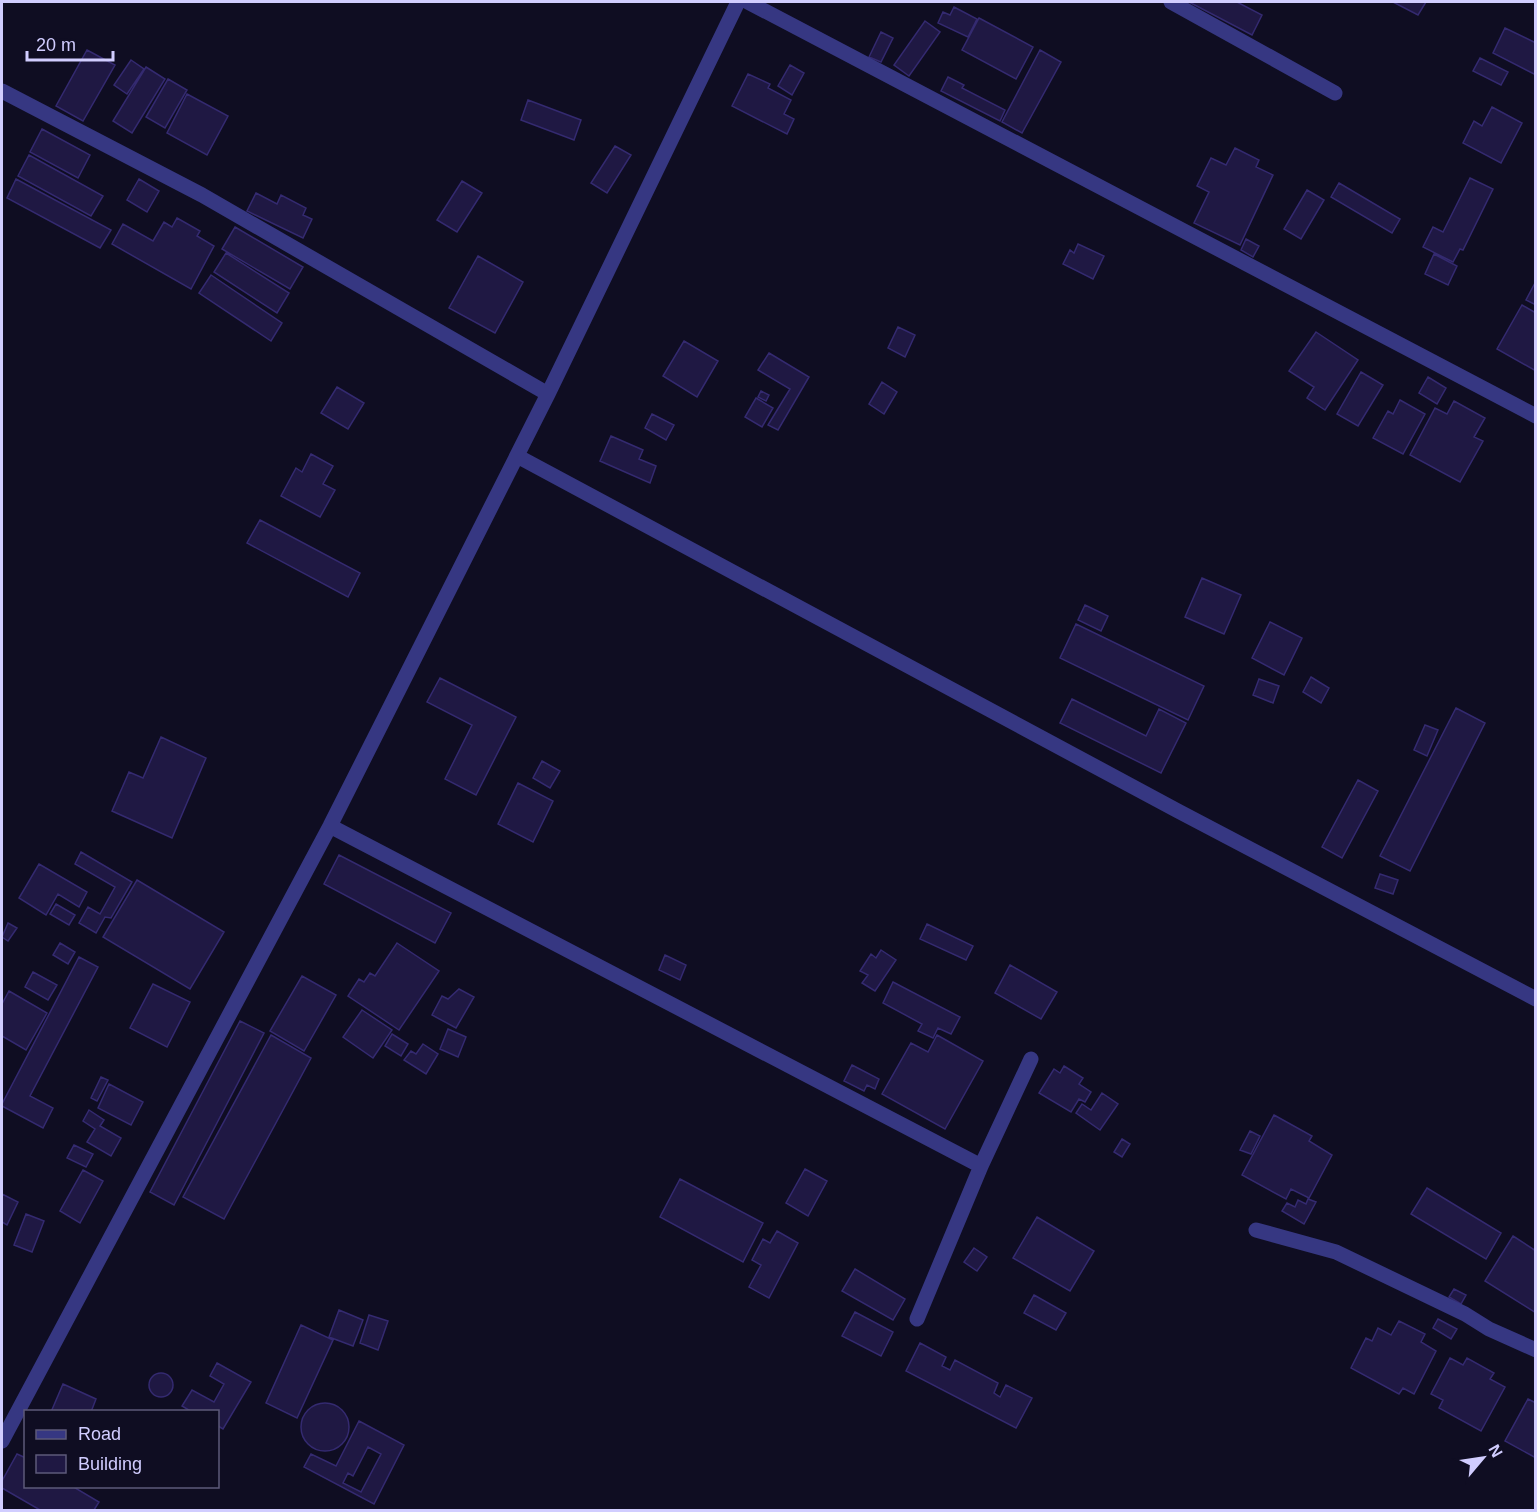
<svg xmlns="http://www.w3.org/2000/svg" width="1537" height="1512" font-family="Arial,sans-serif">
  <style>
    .building { fill: #1f1843; stroke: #342a70; stroke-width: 1.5; fill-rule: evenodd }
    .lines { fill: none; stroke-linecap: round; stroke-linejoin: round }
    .minor { stroke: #363782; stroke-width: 15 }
  </style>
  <rect width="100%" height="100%" fill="#0f0d22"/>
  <!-- building -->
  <path class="building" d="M1189,2H1237L1262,15L1252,35Z
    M1393,2H1426L1418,15Z
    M954,7L977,19L968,37L938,23L943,12L950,15Z
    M979,18L1033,47L1016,79L962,50Z
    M925,21L940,32L909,76L894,65Z
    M1505,28L1536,43V75L1493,53Z
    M881,32L893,38L881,62L869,57Z
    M87,50L115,65L83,121L56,106Z
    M1040,50L1061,62L1022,133L1002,122Z
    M1480,58L1508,72L1501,85L1473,71Z
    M131,60L144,69L127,94L114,85Z
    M790,65L804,73L792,95L778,86Z
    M146,67L165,79L132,133L113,121Z
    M748,74L770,84L768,88L791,100L784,114L794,119L787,134L732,106Z
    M948,77L964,85L962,88L1005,110L1000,121L941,91Z
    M168,79L187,90L165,128L146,117Z
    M187,94L228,116L207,155L167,133Z
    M528,100L581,120L574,140L521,120Z
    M1492,107L1522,123L1501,163L1463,143L1474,121L1482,126Z
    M42,129L90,155L78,178L30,152Z
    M615,146L631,155L607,193L591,183Z
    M1235,148L1259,160L1256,167L1273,175L1240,245L1194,223L1209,192L1197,186L1211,158L1226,165Z
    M29,155L103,196L91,216L18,176Z
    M1470,178L1493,189L1463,250L1460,249L1453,262L1423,247L1433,227L1443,232Z
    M16,179L111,230L100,248L7,198Z
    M139,179L159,191L147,212L127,200Z
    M462,181L482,193L457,232L437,220Z
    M1339,183L1400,219L1392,233L1331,197Z
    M1307,190L1324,200L1301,239L1284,229Z
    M256,193L277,204L281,195L306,208L303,215L312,219L303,238L247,211Z
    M177,218L200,231L197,236L214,246L191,289L112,244L123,224L153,241L164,222L172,227Z
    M235,227L303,267L290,289L222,249Z
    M1246,239L1259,246L1253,257L1241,250Z
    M1078,244L1104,256L1093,279L1063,264L1070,250L1074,253Z
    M226,253L289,293L277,313L214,272Z
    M1434,254L1457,266L1448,285L1425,274Z
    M478,256L523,282L495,333L449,308Z
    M211,275L282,323L271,341L199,293Z
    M1536,281V305L1526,300Z
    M1522,305L1536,313V371L1497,349Z
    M898,327L915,335L905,357L888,348Z
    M1316,332L1358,360L1325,410L1307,398L1314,387L1289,371Z
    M684,341L718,361L697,397L663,376Z
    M769,353L809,377L778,430L768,425L790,389L758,370Z
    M1361,372L1383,385L1358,426L1337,414Z
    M1428,377L1446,388L1437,404L1419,393Z
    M882,382L897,392L884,414L869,404Z
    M337,387L364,403L348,429L321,413Z
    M761,391L769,395L766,401L758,397Z
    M756,398L773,408L762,427L745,417Z
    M1400,400L1425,414L1403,454L1373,438L1388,411L1393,414Z
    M1454,401L1485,418L1474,437L1483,441L1460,482L1410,455L1435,408L1447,414Z
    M652,414L674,425L666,440L645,428Z
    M611,436L643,450L639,459L656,466L650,483L600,461Z
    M311,454L333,466L323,484L335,490L320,517L281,496L296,468L302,472Z
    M260,520L360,573L348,597L247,543Z
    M1202,578L1241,595L1224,634L1185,617Z
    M1085,605L1108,616L1101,631L1078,620Z
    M1270,622L1302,638L1284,675L1252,658Z
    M1076,624L1204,686L1188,720L1060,658Z
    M1311,677L1329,688L1321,703L1303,692Z
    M440,678L516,717L476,795L445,779L472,725L427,702Z
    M1259,679L1279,686L1273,703L1253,695Z
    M1072,699L1146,736L1159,709L1186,723L1161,773L1060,723Z
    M1456,708L1485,723L1410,871L1380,856Z
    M1425,725L1438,730L1427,756L1414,750Z
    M161,737L206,758L172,838L112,811L129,772L143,778Z
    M542,761L560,771L550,788L533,778Z
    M1358,780L1378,791L1342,858L1322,847Z
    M518,783L553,801L533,842L498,824Z
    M81,852L132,882L111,918L105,917L96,933L79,923L88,907L100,914L115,887L75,864Z
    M339,855L451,913L435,943L324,884Z
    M39,864L87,892L79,907L58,894L46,915L19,898Z
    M1380,874L1398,880L1393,894L1375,888Z
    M137,880L224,932L190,989L103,937Z
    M56,904L75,915L69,925L50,914Z
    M8,923L17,928L8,941L2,937Z
    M927,924L973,946L966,960L920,939Z
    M60,943L75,952L68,964L53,955Z
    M397,943L439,971L399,1030L348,996L359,979L364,982L370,973L375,976Z
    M881,950L896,960L875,991L862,983L868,975L860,971L871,954L876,958Z
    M665,955L686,965L680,980L659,970Z
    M79,957L98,967L30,1096L53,1108L43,1128L2,1106V1104Z
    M1010,965L1057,992L1041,1019L995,993Z
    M33,972L57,985L48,1000L25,987Z
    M302,976L336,995L304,1051L270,1031Z
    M893,982L960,1017L951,1034L938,1028L933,1038L918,1031L922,1024L883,1003Z
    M153,984L190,1002L167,1047L130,1028Z
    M459,989L474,997L456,1028L432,1015L442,996L448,999Z
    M9,991L47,1013L26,1050L2,1036V1004Z
    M362,1010L392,1030L373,1058L343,1037Z
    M240,1021L264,1033L174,1205L150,1192Z
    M448,1029L466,1037L458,1057L440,1049Z
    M392,1034L408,1044L401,1056L385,1046Z
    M271,1035L311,1058L224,1219L183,1197Z
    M937,1035L983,1061L945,1129L882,1094L911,1043L928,1052Z
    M423,1044L438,1054L426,1074L404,1060L411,1051L416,1054Z
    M852,1065L879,1079L875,1089L867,1085L864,1091L844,1081Z
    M1064,1066L1083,1078L1079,1084L1091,1092L1085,1102L1079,1099L1071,1112L1039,1093L1054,1069L1060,1073Z
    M101,1077L108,1080L97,1101L91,1098Z
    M109,1084L143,1102L131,1125L98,1108Z
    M1102,1093L1118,1104L1100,1130L1076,1113L1082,1104L1091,1110Z
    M89,1110L104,1120L100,1126L121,1138L111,1156L87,1142L95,1129L83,1121Z
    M1274,1115L1312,1136L1309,1141L1332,1155L1309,1198L1291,1189L1286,1199L1242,1175Z
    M1250,1131L1260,1136L1251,1154L1240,1150Z
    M1122,1139L1130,1144L1122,1157L1114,1152Z
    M74,1145L93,1154L86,1167L67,1158Z
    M805,1169L827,1181L808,1216L786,1203Z
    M83,1170L103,1181L80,1223L60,1211Z
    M680,1179L763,1223L743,1262L660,1217Z
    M1427,1188L1501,1233L1486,1259L1411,1214Z
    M2,1194L18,1202L7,1225L2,1222Z
    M1308,1199L1316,1202L1304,1224L1282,1211L1287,1203L1295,1207L1298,1200L1306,1204Z
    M26,1214L44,1221L32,1252L14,1245Z
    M1037,1217L1094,1251L1070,1291L1013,1258Z
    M777,1231L798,1243L769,1298L749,1287L761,1265L752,1260L763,1239L770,1243Z
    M1513,1236L1536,1251V1313L1485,1281Z
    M974,1248L987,1257L977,1271L964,1262Z
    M855,1269L905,1299L893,1320L842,1291Z
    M1454,1289L1466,1295L1461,1304L1449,1297Z
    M1034,1295L1066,1313L1056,1330L1024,1313Z
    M339,1310L363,1320L353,1346L329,1337Z
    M855,1312L893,1332L881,1356L842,1336Z
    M369,1315L388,1321L378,1350L360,1343Z
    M1438,1319L1457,1329L1451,1339L1433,1328Z
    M1399,1321L1425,1334L1421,1342L1436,1351L1414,1394L1403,1388L1399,1394L1351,1368L1366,1338L1372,1341L1378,1328L1391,1335Z
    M301,1325L333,1340L297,1418L266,1403Z
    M920,1343L946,1357L942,1366L950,1370L955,1360L998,1383L994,1393L1000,1397L1006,1385L1032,1398L1016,1428L906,1371Z
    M1450,1358L1463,1365L1467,1358L1494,1373L1490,1379L1505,1387L1481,1431L1439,1408L1443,1400L1431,1394Z
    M217,1363L251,1382L223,1429L218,1426V1412H192L182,1406L192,1390L214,1402L224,1384L210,1376Z
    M149 1385a12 12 0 1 1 24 0a12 12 0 1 1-24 0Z
    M63,1384L96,1399L91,1412H51Z
    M1528,1399L1536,1403V1458L1505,1441Z
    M301 1427a24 24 0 1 1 48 0a24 24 0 1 1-48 0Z
    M359,1421L404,1445L374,1504L304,1467L311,1454L336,1466ZM368,1447L381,1454L361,1492L343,1483L348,1473L353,1476Z
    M17,1454L26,1458V1486H72L99,1502L94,1510H40L2,1488V1481Z"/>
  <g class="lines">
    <!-- minor -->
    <path class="minor" d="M748,2L1536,416
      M1171,2L1335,93
      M2,91L202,195L548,394
      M517,456L1178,811L1536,999
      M330,826L981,1166
      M1256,1230L1336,1252L1465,1314L1489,1329L1536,1350
      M917,1319L981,1166L1031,1059
      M2,1441L330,826L548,394L738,2"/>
  </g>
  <!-- border -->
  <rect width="1537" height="1512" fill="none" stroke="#d1cdff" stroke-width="6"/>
  <!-- legend -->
  <rect x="24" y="1410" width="195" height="78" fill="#0f0d22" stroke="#5d5a7a" stroke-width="1.5"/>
  <rect x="36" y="1430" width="30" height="9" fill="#363782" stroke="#5d5a7a" stroke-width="1.5"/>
  <text x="78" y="1440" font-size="18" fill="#d1cdff">Road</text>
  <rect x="36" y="1455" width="30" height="18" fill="#1f1843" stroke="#5d5a7a" stroke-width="1.5"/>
  <text x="78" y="1470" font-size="18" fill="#d1cdff">Building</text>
  <!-- north arrow -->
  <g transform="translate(1483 1458) rotate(61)" stroke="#0f0d22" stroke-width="4.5" paint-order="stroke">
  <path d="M0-4.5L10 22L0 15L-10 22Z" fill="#d1cdff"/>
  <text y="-9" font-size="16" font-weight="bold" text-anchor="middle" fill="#d1cdff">N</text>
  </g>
  <!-- scale -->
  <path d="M27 51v9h86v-9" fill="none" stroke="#d1cdff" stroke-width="3"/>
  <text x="36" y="51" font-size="18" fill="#d1cdff" stroke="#0f0d22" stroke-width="4.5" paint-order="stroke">20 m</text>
</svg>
